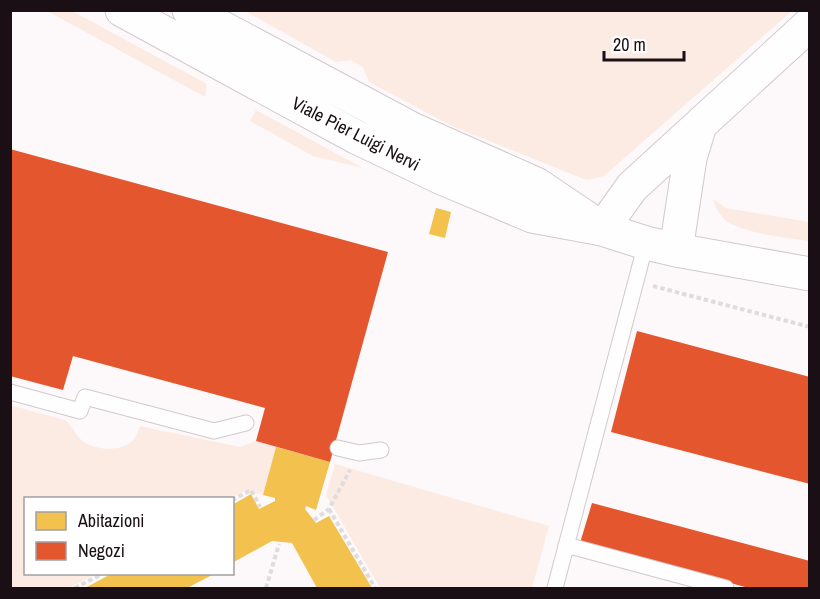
<svg xmlns="http://www.w3.org/2000/svg" width="820" height="599" font-family="'Archivo Narrow',sans-serif">
  <style>
    .green { fill: #fcebe3 }
    .homes { fill: #f2c14e }
    .shops { fill: #e4572e }
    .lines { fill: none; stroke-linecap: round; stroke-linejoin: round }
    .service-casing { stroke: #d2c9cd; stroke-width: 17 }
    .tertiary-casing { stroke: #d2c9cd; stroke-width: 35 }
    .path { stroke: #dedcdd; stroke-width: 4; stroke-dasharray: 4.5 3; stroke-linecap: butt }
    .service { stroke: #fffefe; stroke-width: 15 }
    .tertiary { stroke: #fffefe; stroke-width: 33 }
    .labels { text-anchor: middle; stroke-width: 6; stroke-linejoin: round; paint-order: stroke }
    .street-label { font-size: 18px; fill: #1a0f14; stroke: #fff }
  </style>
  <rect width="100%" height="100%" fill="#fdf8fa"/>
  <!-- green -->
  <path class="green" d="M47,11H72L207,84L205,97Z
    M245,11H792L604,176L586,180L452,126L369,82L363,67L351,60L336,62Z
    M256,110L363,168L313,156L250,121Z
    M713,199L726,208L809,222V241C790,239 739,232 725,220C719,214 715,207 713,199Z
    M10,405L65,420C73,426 76,437 84,442C97,451 124,452 134,439C137,436 138,430 140,426L240,447L256,441L276,447L263,495L247,490L230,498H26V574H96L69,588H11Z
    M335,464L549,526L532,588H380L326,495Z"/>
  <!-- homes -->
  <path class="homes" d="M436,208L451,212L445,238L429,234Z
    M276,447L330,462L316,510L306,506L305,509L316,523L329,516L372,588H317L292,543L272,541L232,563V505L251,494L259,509L275,501V498L263,495Z
    M111,574H214L187,588H85Z"/>
  <!-- shops -->
  <path class="shops" d="M10,149L388,252L330,462L256,441L265,408L73,356L63,390L10,376Z
    M637,331L810,377V484L611,432Z
    M592,503L810,561V588H749L580,543Z"/>
  <g class="lines">
    <defs>
      <path id="service" d="M10,392L80,411L85,397L214,431L246,423
        M338,448L359,453L381,450
        M566,545L726,588
        M555,588L646,243"/>
      <path id="tertiary" d="M122,10L356,137L442,178L532,216L602,229L646,243L676,250L810,274
        M189,10L412,129L536,184L591,221
        M602,229L632,187L810,24
        M676,250L690,158L700,125"/>
    </defs>
    <!-- service casing -->
    <use href="#service" class="service-casing"/>
    <!-- tertiary casing -->
    <use href="#tertiary" class="tertiary-casing"/>
    <!-- path -->
    <path class="path" d="M653,286L810,327
      M232,500L251,490L260,507
      M329,509L375,588
      M314,520L329,509L350,470
      M75,588L102,574
      M266,588L279,544"/>
    <!-- service -->
    <use href="#service" class="service"/>
    <!-- tertiary -->
    <use href="#tertiary" class="tertiary"/>
  </g>
  <g class="labels">
    <!-- street labels -->
    <g class="street-label">
      <text transform="translate(356 134) rotate(27)" y="6">Viale Pier Luigi Nervi</text>
    </g>
  </g>
  <!-- border -->
  <rect width="820" height="599" fill="none" stroke="#1a0f14" stroke-width="24"/>
  <!-- legend -->
  <rect x="24" y="497" width="210" height="78" fill="#ffffff" stroke="#a39fa1" stroke-width="1.5"/>
  <rect x="36" y="512" width="30" height="18" fill="#f2c14e" stroke="#a39fa1" stroke-width="1.5"/>
  <text x="78" y="527" font-size="18" fill="#1a0f14">Abitazioni</text>
  <rect x="36" y="542" width="30" height="18" fill="#e4572e" stroke="#a39fa1" stroke-width="1.5"/>
  <text x="78" y="557" font-size="18" fill="#1a0f14">Negozi</text>
  <!-- scale -->
  <path d="M604 51v9h80v-9" fill="none" stroke="#1a0f14" stroke-width="3"/>
  <text x="613" y="51" font-size="18" fill="#1a0f14" stroke="#ffffff" stroke-width="4.5" paint-order="stroke">20 m</text>
</svg>
